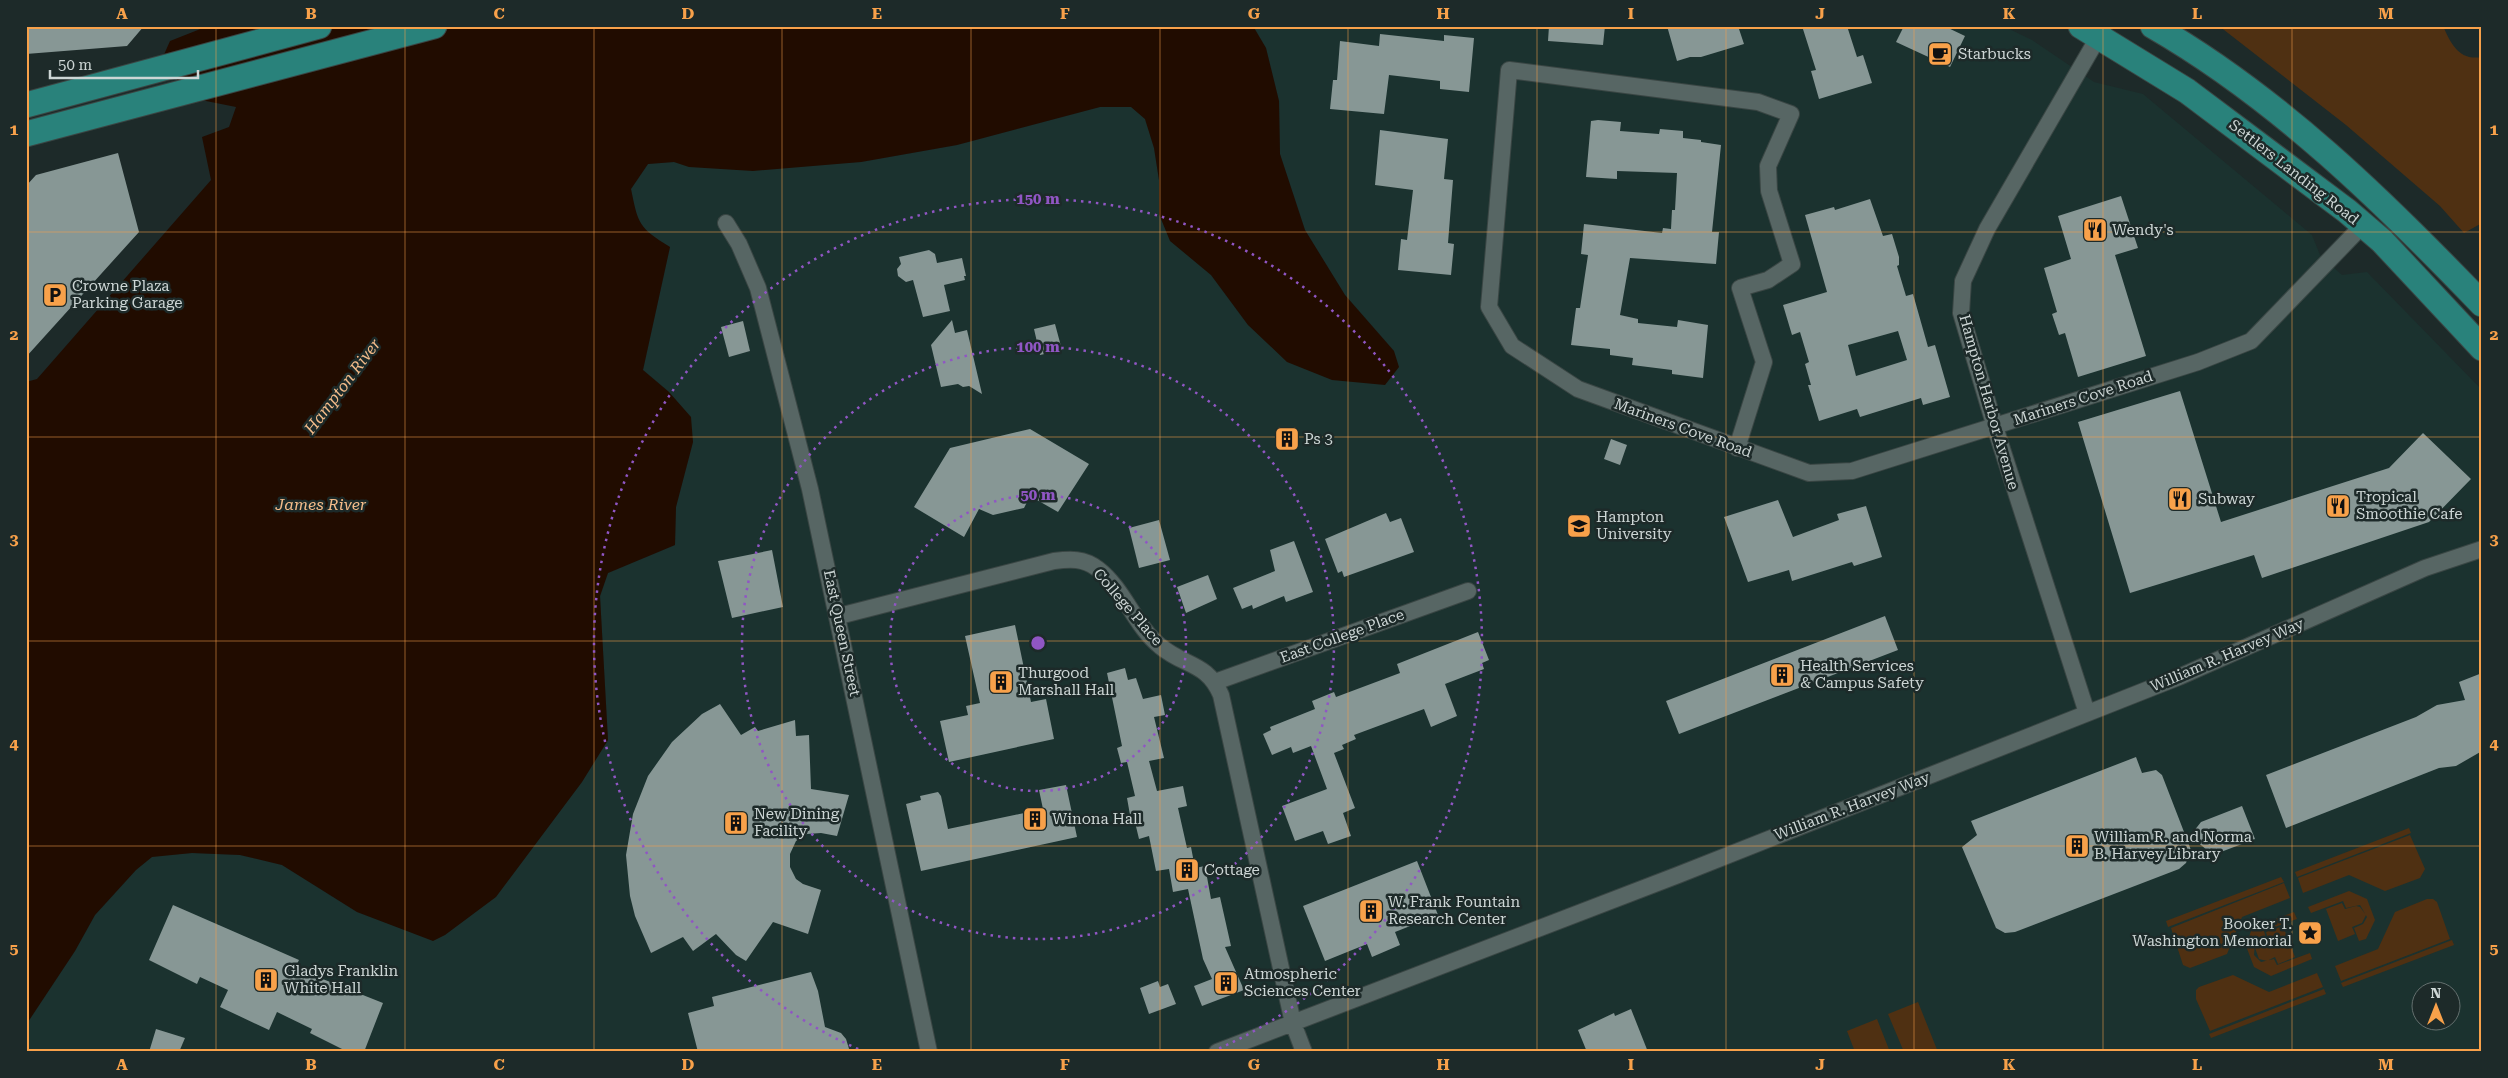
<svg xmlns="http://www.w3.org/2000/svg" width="2508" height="1078" font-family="'Roboto Serif',serif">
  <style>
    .built { fill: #1b322f; fill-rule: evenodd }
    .green { fill: #4f3012 }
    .water { fill: #210c00 }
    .building { fill: #879795; fill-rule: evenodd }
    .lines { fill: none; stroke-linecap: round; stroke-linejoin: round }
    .minor-casing { stroke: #3a4644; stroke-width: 18 }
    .primary-casing { stroke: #3a4644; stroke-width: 27 }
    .minor { stroke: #576664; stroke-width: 16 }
    .primary { stroke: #29827b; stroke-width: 25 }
    .grid { fill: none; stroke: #f8a14a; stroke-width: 1; stroke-opacity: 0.55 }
    .ring { fill: none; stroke: #9056c4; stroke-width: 2.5; stroke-dasharray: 2.5 5 }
    .labels { text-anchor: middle; stroke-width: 5; stroke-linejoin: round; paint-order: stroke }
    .poi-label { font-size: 15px; fill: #cdd6d5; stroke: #1d2a29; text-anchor: start }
    .street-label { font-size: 15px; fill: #cdd6d5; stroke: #1d2a29 }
    .water-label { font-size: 16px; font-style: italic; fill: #f4bc8a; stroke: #1d2a29 }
    .centre { fill: #9056c4; stroke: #1d2a29; stroke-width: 2.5 }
    .ring-label { font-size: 15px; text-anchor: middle; font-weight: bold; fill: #9056c4; stroke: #1d2a29; stroke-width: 5; stroke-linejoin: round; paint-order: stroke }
    .neatline { fill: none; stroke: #f8a14a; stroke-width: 2 }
    .grid-label { font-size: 16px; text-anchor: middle; font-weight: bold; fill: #f8a14a }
  </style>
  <rect width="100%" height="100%" fill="#1d2a29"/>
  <!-- built -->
  <path class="built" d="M1253,26H2003L2032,40L2094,82L2143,94L2312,235L2320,255L2342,275L2367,272L2482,390V1052H26V1025L75,951L95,915L136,870L152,856L192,853L240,855L282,865L357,912L433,940L541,834L582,782L608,740L600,597L608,573L675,545L676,507L693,442L669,392L643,370L670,247L647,233L637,218L631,189L648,164L674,162L689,167L861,162L957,145L1100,107H1132L1145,119L1154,148L1159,180V214L1171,241L1211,275L1248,325L1394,351L1345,295L1305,230L1280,154L1279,101L1266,48ZM2420,990H2450V1020H2420Z"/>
  <!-- green -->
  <path class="green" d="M2219,26H2443C2451,44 2459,61 2482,57V223L2464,233L2440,206L2346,125Z
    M2409,828L2411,833L2297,877L2295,872Z
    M2410,835L2425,869L2420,878L2385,891L2349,875L2303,893L2298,878Z
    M2281,877L2284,882L2168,927L2166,921Z
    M2284,883L2290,898L2242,917L2227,954L2190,968L2183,965L2171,928Z
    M2349,891L2367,899L2375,920L2366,939L2359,941L2354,928L2363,924L2367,917L2360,905L2346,908L2343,901L2311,913L2308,907Z
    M2427,899H2433L2437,902L2450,939L2341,981L2335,966L2378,949L2395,912Z
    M2342,903L2345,909L2356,906L2360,907L2366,915L2362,923L2352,927L2355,934L2338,941L2326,909Z
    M2294,912L2297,919L2264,931L2266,938L2255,944L2254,955L2261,962L2274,959L2277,965L2310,953L2312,959L2271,976L2254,967L2246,946L2252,928Z
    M2283,926L2295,957L2278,964L2275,957L2267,961L2259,959L2255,948L2258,943L2268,939L2266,932Z
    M2452,940L2454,945L2343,987L2341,983Z
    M2317,973L2323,987L2210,1031L2196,999V990L2199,987L2233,975L2269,992Z
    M2324,989L2326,994L2211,1038L2209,1034Z
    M1918,1002L1938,1052H1904L1888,1014Z
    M1877,1019L1890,1052H1855L1847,1031Z"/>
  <!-- water -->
  <path class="water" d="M208,26H1253L1266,48L1279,101L1280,154L1305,230L1345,295L1394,351L1399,367L1385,385L1332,380L1287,362L1248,325L1211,275L1170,241L1159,214V180L1154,148L1145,119L1131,107H1100L957,145L861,162L753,171L689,167L674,162L648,164L631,189C638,224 639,228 670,247L643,370L669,392L691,417L693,442L676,507L675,545L608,573L600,596L608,740L582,782L496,897L445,935L433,941L357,912L282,865L240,855L192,853L152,857L136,870L95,915L75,951L26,1025V382L37,379L211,180L202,137L229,127L236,107L201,100L173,76L162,59L170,41Z"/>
  <!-- building -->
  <path class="building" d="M26,26H144L127,46L26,54Z
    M1549,26H1605L1603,45L1548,41Z
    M1667,26H1738L1744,44L1701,57H1690L1677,61Z
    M1802,26H1847L1857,57L1863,55L1872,83L1819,99L1811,71L1816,70Z
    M1904,26H1944L1965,36L1950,67L1896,42Z
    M1380,34L1444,41V35L1474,38L1469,92L1440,89V81L1389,75L1384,114L1330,109L1333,80H1337L1340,41L1379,46Z
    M1598,120L1621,122L1620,131L1659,134L1660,129L1683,131V138L1701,140V142L1721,145L1712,232H1719L1716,264L1630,258L1620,315L1638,319V323L1677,327L1678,320L1708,325L1703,378L1672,374V370L1632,365L1633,358L1610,355V349L1571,345L1576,308H1580L1588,255L1581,254L1584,224L1662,233L1663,228L1671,229L1672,210H1675L1677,173L1617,171V179L1586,177L1591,121Z
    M1380,130L1448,139L1444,179L1453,180L1448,243L1454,244L1451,275L1398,270L1401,239L1407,240L1413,190L1375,185Z
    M118,153L139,232L26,357V186L36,175Z
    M2121,196L2138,248L2115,255L2146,356L2078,377L2065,333L2059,335L2052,314L2057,312L2044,268L2071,259L2058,216Z
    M1870,199L1883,236L1892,234L1899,257V265L1897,266L1906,296L1913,294L1928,347L1935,345L1950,397L1923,405L1921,398L1860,417L1857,409L1819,421L1808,385H1811L1805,364L1809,362L1800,332L1792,335L1783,305L1827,292L1805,215L1834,207L1835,210ZM1898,331L1907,360L1856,376L1848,345Z
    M929,250L935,254L937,263L962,258L966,276H964L965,280L944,285L950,311L923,317L913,280L906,282L898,276L897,269L901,264L899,257Z
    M952,320L955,333L967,330L982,394L969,386L963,387L958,384L941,387L931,345Z
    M743,321L750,351L729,357L721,327Z
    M1055,324L1062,350L1040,355L1034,329Z
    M2180,391L2221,522L2389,468L2423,433L2471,479L2429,522L2262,578L2254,555L2130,593L2078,422Z
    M1030,429L1089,464L1058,512L1030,496L1024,508L993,515L979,509L964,537L914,507L950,448Z
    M1611,439L1627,445L1620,465L1604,459Z
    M1778,500L1793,537L1839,520L1837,514L1866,506L1882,557L1854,566L1852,562L1792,581L1789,570L1748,582L1724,517Z
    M1386,513L1390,522L1401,518L1414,552L1344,577L1342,571L1338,573L1325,539Z
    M1159,520L1170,560L1139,568L1129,528Z
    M1294,541L1313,592L1286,602L1284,596L1253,609L1252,605L1242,609L1233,588L1275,571L1270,550Z
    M772,550L783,607L732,618L718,561Z
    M1208,575L1217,599L1186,613L1177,587Z
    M1885,616L1898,650L1679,734L1666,701Z
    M1015,625L1031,702L1046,699L1054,739L949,762L940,721L968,715L966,706L980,703L965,636Z
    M1478,632L1489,660L1482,663L1484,669L1445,684L1457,716L1431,727L1424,709L1354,735L1356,739L1342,745L1344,749L1334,753L1355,808L1343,813L1351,836L1328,844L1323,831L1295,841L1282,806L1327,789L1311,746L1293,753L1291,747L1272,755L1263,734L1271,730L1270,727L1315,709L1312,701L1334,692L1336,697L1400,673L1397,664Z
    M1125,668L1128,680L1136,678L1143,699L1161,695L1165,715L1154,717L1164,758L1149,761L1157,791L1183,786L1187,806L1178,808L1187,848L1191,847L1195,868L1205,866L1211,899L1220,897L1231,946L1225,947L1244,990L1202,1006L1194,986L1212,979L1203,959L1188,889L1173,892L1169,869L1156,871L1149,836L1139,839L1133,814L1130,815L1127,798L1135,796L1127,762L1121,763L1117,748L1122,746L1107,673Z
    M2482,673V751L2456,766L2439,768L2286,828L2266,775L2416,717L2437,705L2465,700L2459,682Z
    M720,704L741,735L755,727L758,731L795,720L796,736L809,735L811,789L849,795L837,836L821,833L807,834L796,841L790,854V867L796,879L803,884L821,890L808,934L773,922L746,961L736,955L716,934L693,951L683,937L651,953L635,916L630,896L626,855L633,814L648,776L672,742L702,714Z
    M2136,757L2142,773L2156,770L2162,775L2191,850L2186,863L2179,869L2015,932L2005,933L1996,928L1962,847L1977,835L1971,821Z
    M1066,785L1077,837L921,871L906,804L921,800L920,796L938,792L941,796L948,829L1043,809L1039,790Z
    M2242,806L2255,839L2213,855L2190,836L2201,822Z
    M1417,861L1438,915L1395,932L1400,945L1372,957L1367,944L1325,961L1303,906Z
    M173,905L299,960L295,968L383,1003L364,1052H348L310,1033L312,1029L277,1012L269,1030L220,1007L228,990L200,977L197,984L149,960Z
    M811,972L818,991L825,1027L841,1033L846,1039L850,1052H698L688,1013L714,1006L712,997Z
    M1158,981L1160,987L1168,984L1176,1004L1149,1014L1140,988Z
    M1631,1009L1648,1052H1587L1578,1030L1614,1013L1615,1016Z
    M156,1029L185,1038L179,1052H149Z"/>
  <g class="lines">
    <defs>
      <path id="minor" d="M726,223L739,244L758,288L810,489L929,1052
        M1737,448L1764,362L1740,288L1768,280L1792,264L1769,191L1768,166L1791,114L1758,102L1509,70L1489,307L1512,346L1578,389L1809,473L1852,471L2198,362L2251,341L2363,225
        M839,616L1054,561C1070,559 1084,558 1098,569C1124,589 1135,626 1160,646C1185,667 1207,662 1221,695L1293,1023L1304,1052
        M1215,682L1468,591
        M2087,713L1995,427L1961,313L1963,281L1987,229L2103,29
        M1217,1052L1678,875L2179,677L2425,568L2482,549"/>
      <path id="primary" d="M2081,26L2187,91L2347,211L2382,241L2482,348
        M2153,26C2278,98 2383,201 2482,304
        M26,105L319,26
        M26,134L434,26"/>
    </defs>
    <!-- minor casing -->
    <use href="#minor" class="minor-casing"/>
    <!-- primary casing -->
    <use href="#primary" class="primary-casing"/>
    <!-- minor -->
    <use href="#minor" class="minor"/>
    <!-- primary -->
    <use href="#primary" class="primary"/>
  </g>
  <!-- grid -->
  <path class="grid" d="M216,26V1052M405,26V1052M594,26V1052M782,26V1052M971,26V1052M1160,26V1052M1348,26V1052M1537,26V1052M1726,26V1052M1914,26V1052M2103,26V1052M2292,26V1052M26,232H2482M26,437H2482M26,641H2482M26,846H2482"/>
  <!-- distance rings -->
  <g class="ring">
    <circle cx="1038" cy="643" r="148"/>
    <circle cx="1038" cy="643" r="296"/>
    <path d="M865 1052A444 444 0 1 1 1211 1052"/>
  </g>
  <!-- icons -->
  <defs>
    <symbol id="cafe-square" viewBox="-11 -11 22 22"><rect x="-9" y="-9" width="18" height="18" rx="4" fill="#f8a14a" stroke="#1d2a29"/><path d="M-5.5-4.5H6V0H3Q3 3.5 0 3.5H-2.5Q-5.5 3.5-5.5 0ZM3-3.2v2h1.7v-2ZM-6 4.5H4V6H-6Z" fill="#111"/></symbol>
    <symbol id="restaurant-square" viewBox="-11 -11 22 22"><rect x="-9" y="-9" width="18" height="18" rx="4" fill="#f8a14a" stroke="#1d2a29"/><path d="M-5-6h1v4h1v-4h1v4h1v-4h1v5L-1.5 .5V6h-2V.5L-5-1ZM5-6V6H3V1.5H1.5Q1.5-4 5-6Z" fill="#111"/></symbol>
    <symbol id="parking-square" viewBox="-11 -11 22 22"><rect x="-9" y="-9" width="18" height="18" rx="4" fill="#f8a14a" stroke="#1d2a29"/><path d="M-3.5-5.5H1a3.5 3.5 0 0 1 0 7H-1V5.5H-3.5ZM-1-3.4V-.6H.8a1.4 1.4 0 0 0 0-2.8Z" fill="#111"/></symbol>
    <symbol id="building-square" viewBox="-11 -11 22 22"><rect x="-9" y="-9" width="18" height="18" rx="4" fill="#f8a14a" stroke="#1d2a29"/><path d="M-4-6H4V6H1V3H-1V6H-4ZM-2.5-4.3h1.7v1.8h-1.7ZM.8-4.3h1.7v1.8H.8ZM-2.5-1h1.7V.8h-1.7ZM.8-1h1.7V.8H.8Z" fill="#111"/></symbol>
    <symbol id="university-square" viewBox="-11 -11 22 22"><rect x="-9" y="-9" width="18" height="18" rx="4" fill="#f8a14a" stroke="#1d2a29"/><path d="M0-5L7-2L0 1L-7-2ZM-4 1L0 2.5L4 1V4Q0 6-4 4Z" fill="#111"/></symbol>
    <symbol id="sight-square" viewBox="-11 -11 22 22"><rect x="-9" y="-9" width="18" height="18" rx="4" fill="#f8a14a" stroke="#1d2a29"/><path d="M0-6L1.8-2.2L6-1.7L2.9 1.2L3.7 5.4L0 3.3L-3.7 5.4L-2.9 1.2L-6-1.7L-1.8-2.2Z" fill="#111"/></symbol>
  </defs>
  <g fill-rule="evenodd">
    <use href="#cafe-square" x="1926" y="40" width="28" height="28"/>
    <use href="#restaurant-square" x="2081" y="216" width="28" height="28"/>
    <use href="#parking-square" x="41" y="281" width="28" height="28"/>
    <use href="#building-square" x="1273" y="425" width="28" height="28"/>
    <use href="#restaurant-square" x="2166" y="485" width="28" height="28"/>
    <use href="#restaurant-square" x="2324" y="492" width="28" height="28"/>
    <use href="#university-square" x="1565" y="512" width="28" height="28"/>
    <use href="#building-square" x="1768" y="661" width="28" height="28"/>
    <use href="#building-square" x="987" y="668" width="28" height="28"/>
    <use href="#building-square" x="1021" y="805" width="28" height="28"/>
    <use href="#building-square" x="722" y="809" width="28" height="28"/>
    <use href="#building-square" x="2063" y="832" width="28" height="28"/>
    <use href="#building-square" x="1173" y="856" width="28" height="28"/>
    <use href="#building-square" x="1357" y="897" width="28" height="28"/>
    <use href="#sight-square" x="2296" y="919" width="28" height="28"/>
    <use href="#building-square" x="252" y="966" width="28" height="28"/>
    <use href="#building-square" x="1212" y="969" width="28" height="28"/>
  </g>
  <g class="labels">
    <!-- poi labels -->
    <g class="poi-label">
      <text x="1958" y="59">Starbucks</text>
      <text x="2112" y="235">Wendy's</text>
      <text x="72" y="291">Crowne Plaza<tspan x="72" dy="17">Parking Garage</tspan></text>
      <text x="1304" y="444">Ps 3</text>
      <text x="2356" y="502">Tropical<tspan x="2356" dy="17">Smoothie Cafe</tspan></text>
      <text x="2198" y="504">Subway</text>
      <text x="1596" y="522">Hampton<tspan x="1596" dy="17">University</tspan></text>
      <text x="1800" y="671">Health Services<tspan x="1800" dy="17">&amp; Campus Safety</tspan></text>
      <text x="1018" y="678">Thurgood<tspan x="1018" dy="17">Marshall Hall</tspan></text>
      <text x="754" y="819">New Dining<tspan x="754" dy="17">Facility</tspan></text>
      <text x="1052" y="824">Winona Hall</text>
      <text x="2094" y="842">William R. and Norma<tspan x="2094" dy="17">B. Harvey Library</tspan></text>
      <text x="1204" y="875">Cottage</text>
      <text x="1388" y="907">W. Frank Fountain<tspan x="1388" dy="17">Research Center</tspan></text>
      <text x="2292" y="929" text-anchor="end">Booker T.<tspan x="2292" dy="17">Washington Memorial</tspan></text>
      <text x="284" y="976">Gladys Franklin<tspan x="284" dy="17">White Hall</tspan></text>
      <text x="1244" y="979">Atmospheric<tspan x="1244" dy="17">Sciences Center</tspan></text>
    </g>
    <!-- street labels -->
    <g class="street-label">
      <text transform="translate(2294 172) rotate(38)" y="5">Settlers Landing Road</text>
      <text transform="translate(2083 398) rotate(-18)" y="5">Mariners Cove Road</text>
      <text transform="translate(1989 402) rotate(74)" y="5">Hampton Harbor Avenue</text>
      <text transform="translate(1683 428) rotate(20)" y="5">Mariners Cove Road</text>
      <text transform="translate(1128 607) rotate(49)" y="5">College Place</text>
      <text transform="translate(842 633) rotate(78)" y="5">East Queen Street</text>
      <text transform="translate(1342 636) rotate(-20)" y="5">East College Place</text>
      <text transform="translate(2227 655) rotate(-23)" y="5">William R. Harvey Way</text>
      <text transform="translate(1852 806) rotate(-21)" y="5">William R. Harvey Way</text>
    </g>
    <!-- water labels -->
    <g class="water-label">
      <text transform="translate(342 386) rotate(-53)" y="6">Hampton River</text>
      <text x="321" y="510">James River</text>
    </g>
  </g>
  <circle cx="1038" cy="643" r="8" class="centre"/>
  <g class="ring-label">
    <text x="1038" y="204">150 m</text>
    <text x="1038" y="352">100 m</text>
    <text x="1038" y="500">50 m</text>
  </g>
  <!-- border -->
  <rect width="2508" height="1078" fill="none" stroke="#1d2a29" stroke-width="55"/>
  <!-- north arrow -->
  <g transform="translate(2436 1006)"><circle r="24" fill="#1d2a29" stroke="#636f6e"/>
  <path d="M0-4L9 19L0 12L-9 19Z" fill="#f8a14a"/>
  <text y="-8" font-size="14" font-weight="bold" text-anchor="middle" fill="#cdd6d5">N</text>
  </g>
  <!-- scale -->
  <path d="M50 70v8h148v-8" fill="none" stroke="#cdd6d5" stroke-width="2.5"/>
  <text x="58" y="70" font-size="15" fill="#cdd6d5" stroke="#1d2a29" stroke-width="4" paint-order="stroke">50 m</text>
  <rect x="28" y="28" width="2452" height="1022" class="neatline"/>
  <g class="grid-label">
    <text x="122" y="19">A</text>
    <text x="311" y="19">B</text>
    <text x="499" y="19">C</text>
    <text x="688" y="19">D</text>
    <text x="877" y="19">E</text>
    <text x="1065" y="19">F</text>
    <text x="1254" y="19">G</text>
    <text x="1443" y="19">H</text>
    <text x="1631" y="19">I</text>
    <text x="1820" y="19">J</text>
    <text x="2009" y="19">K</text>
    <text x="2197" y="19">L</text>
    <text x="2386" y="19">M</text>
    <text x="14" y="135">1</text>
    <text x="2494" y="135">1</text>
    <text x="14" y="340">2</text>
    <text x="2494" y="340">2</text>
    <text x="14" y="545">3</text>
    <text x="2494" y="545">3</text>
    <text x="14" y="749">4</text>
    <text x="2494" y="749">4</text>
    <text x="14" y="954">5</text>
    <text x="2494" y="954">5</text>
    <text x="122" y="1070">A</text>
    <text x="311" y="1070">B</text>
    <text x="499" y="1070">C</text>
    <text x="688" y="1070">D</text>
    <text x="877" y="1070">E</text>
    <text x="1065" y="1070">F</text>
    <text x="1254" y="1070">G</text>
    <text x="1443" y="1070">H</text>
    <text x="1631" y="1070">I</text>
    <text x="1820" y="1070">J</text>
    <text x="2009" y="1070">K</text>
    <text x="2197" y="1070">L</text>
    <text x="2386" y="1070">M</text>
  </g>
</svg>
